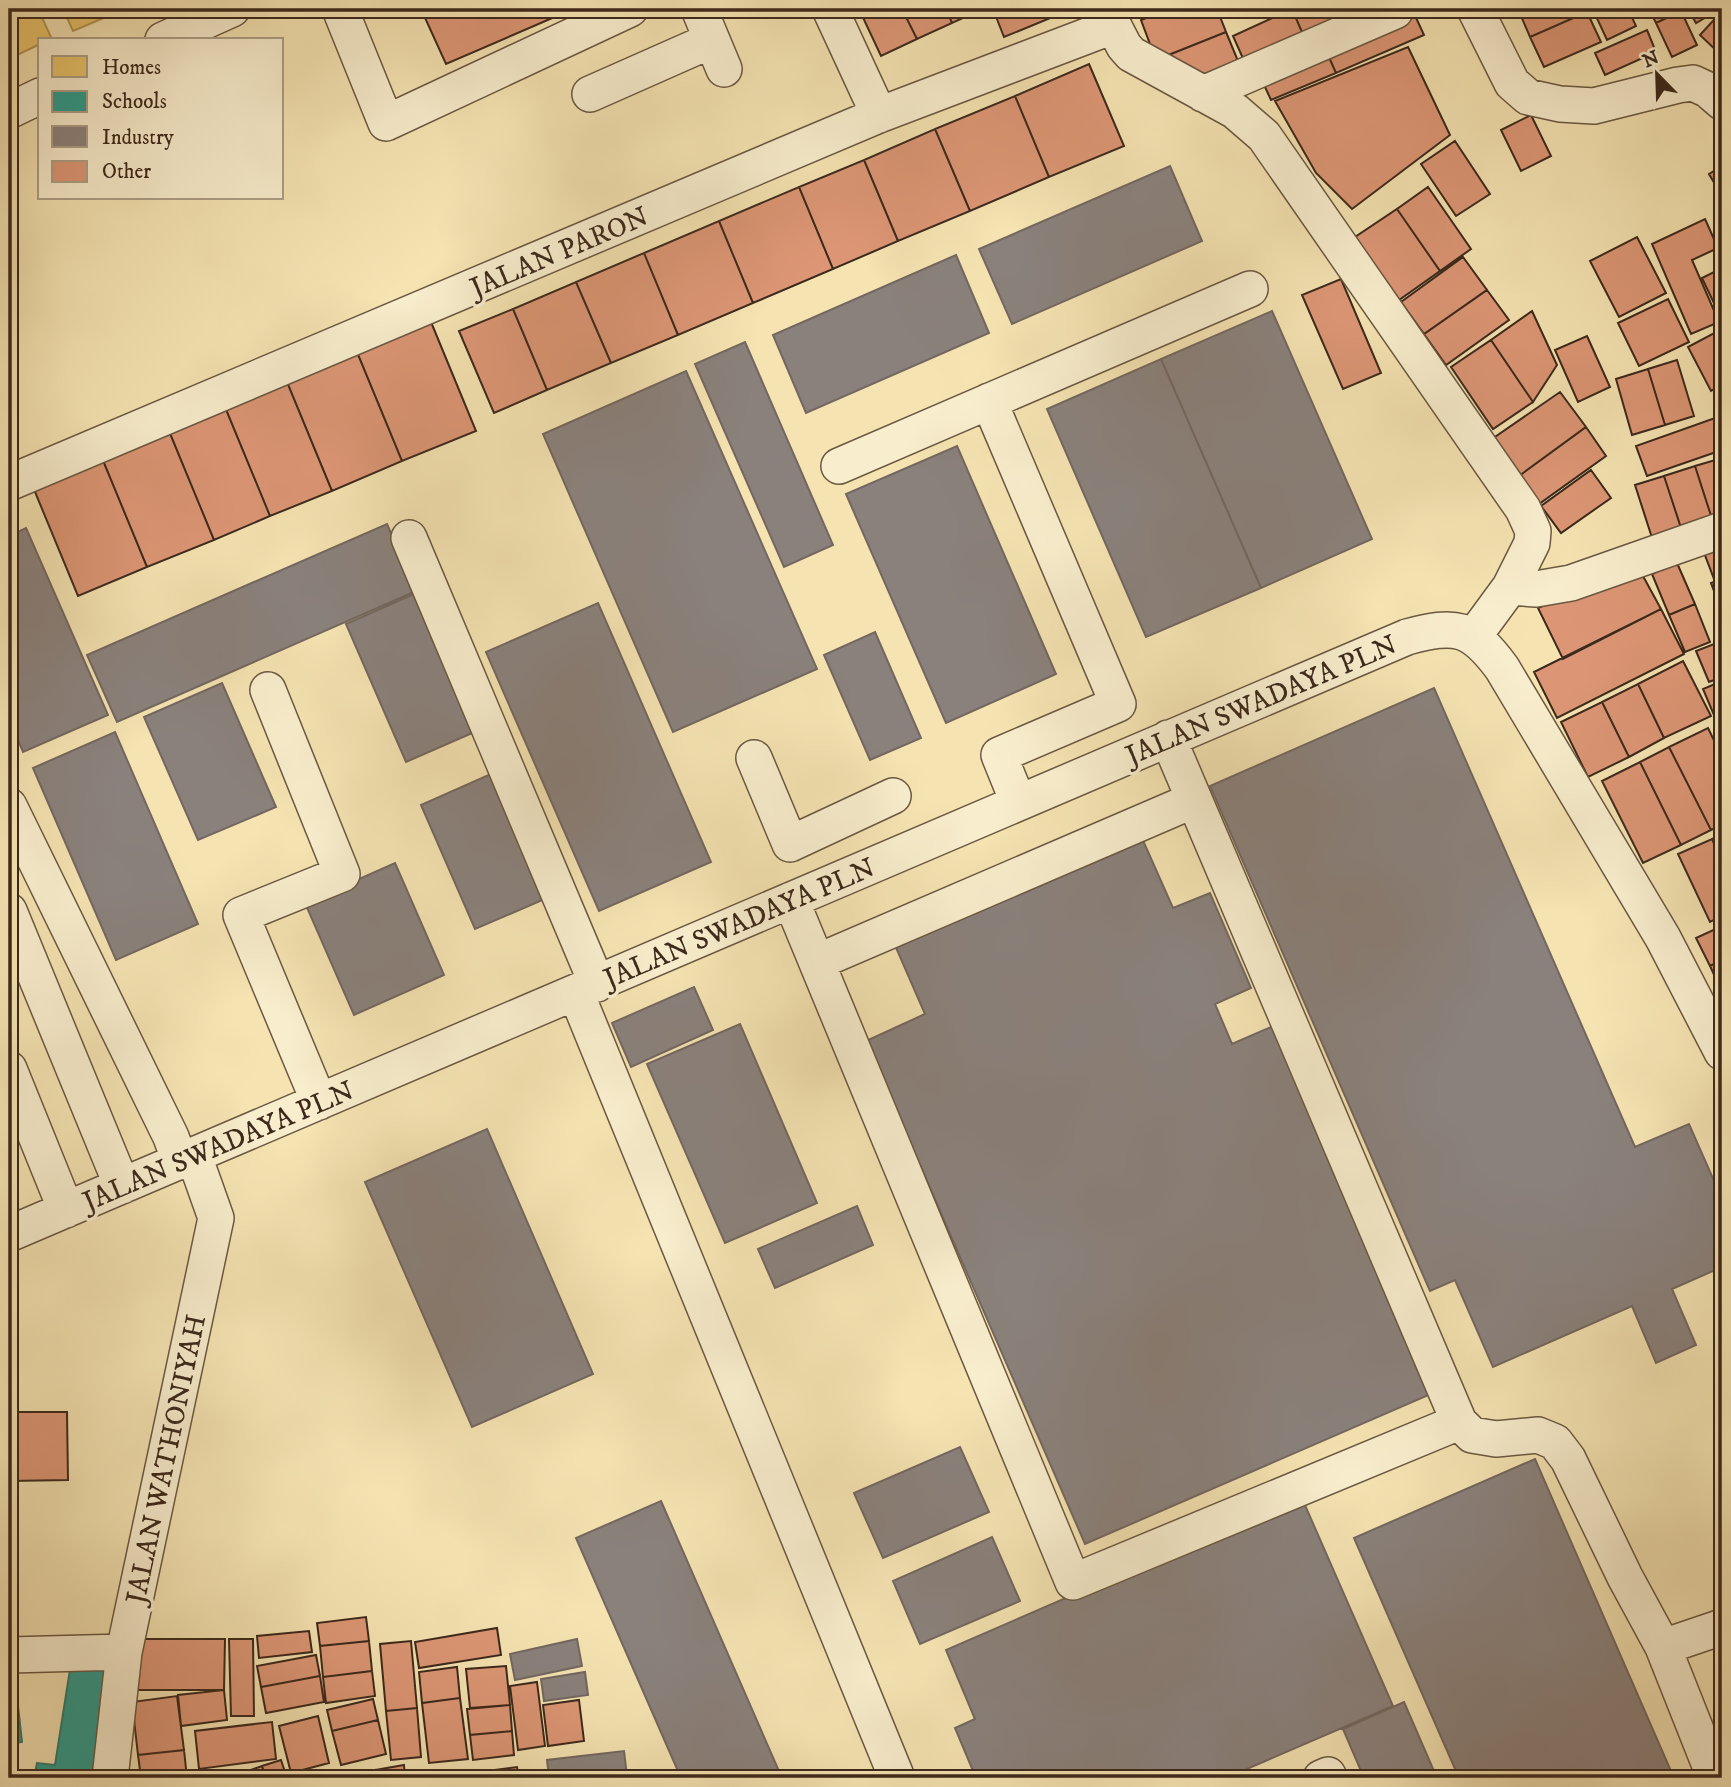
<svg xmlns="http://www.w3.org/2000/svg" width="1731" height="1787" font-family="'IM FELL DW Pica',serif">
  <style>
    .homes { fill: #e9c46a; stroke: #b59652; stroke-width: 2 }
    .schools { fill: #2a9d8f; stroke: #2f7a6c; stroke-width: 2 }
    .industry { fill: #8a817c; stroke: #73675f; stroke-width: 2 }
    .building { fill: #dc9675; stroke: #3c291b; stroke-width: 2 }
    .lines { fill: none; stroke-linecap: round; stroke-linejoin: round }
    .minor-casing { stroke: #6a5841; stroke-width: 38 }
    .minor { stroke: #f8edcd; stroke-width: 35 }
    .labels { text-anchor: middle; stroke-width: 7; stroke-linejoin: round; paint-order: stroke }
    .street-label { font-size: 28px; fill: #3c291b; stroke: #f8edcd }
  </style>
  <rect width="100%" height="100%" fill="#f5e3b2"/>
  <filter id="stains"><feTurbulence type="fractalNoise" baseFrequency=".00286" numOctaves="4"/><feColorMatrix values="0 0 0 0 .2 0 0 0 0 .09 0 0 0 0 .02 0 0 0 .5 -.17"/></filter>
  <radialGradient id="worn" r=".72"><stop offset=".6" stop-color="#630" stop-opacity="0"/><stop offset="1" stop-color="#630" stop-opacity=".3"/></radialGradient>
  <!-- homes -->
  <path class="homes" d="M9,9H38L52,39L40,40V44L9,59Z
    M63,9H125L73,31Z"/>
  <!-- schools -->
  <path class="schools" d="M71,1663L114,1667L100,1778H34L37,1763L55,1765Z
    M14,1670L22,1742L9,1744V1671Z"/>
  <!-- industry -->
  <path class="industry" d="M1170,166L1202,241L1012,324L979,249Z
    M956,255L989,333L806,413L773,335Z
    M1272,311L1372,539L1261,588L1161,359Z
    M745,342L833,545L784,567L695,364Z
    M1161,359L1261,588L1146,637L1047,409Z
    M686,371L817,669L673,732L543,434Z
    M957,446L1056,674L946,723L846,494Z
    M387,524L416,591L117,722L87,655Z
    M26,528L108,715L23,752L9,719V536Z
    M416,593L477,731L406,762L346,624Z
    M598,603L711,862L599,911L486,652Z
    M875,632L921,738L870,760L824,655Z
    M222,683L276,807L198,840L144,717Z
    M1434,688L1635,1147L1689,1124L1722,1199V1267L1672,1289L1696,1345L1656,1363L1632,1306L1493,1367L1455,1280L1430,1291L1210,786Z
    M115,732L198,924L116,960L33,768Z
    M493,773L547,898L475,929L421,805Z
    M1141,836L1173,908L1210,893L1251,988L1215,1004L1232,1044L1280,1023L1440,1390L1085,1544L866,1041L925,1014L894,943Z
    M395,863L444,975L354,1015L305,903Z
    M694,987L713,1030L631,1067L612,1023Z
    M740,1024L817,1203L725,1243L647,1064Z
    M487,1129L593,1374L472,1427L365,1182Z
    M857,1206L873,1245L775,1288L758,1249Z
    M960,1447L989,1512L883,1558L854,1493Z
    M1535,1459L1674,1778H1459L1354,1538Z
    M1301,1496L1393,1706L1226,1778H976L955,1728L975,1719L946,1650Z
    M661,1501L782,1778H681L576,1538Z
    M992,1537L1020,1601L920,1644L893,1581Z
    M577,1639L582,1666L515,1680L510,1654Z
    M585,1672L588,1695L544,1701L541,1679Z
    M1404,1702L1437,1778H1364L1343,1729Z
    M624,1751L627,1776L606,1778H549L547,1760Z"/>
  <!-- building -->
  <path class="building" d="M421,9H553L557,16L446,64Z
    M859,9H902L917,39L881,56Z
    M902,9H946L952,23L917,39Z
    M946,9H983L952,23Z
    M993,9H1072L1004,37Z
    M1169,9H1217L1226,32L1156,60L1141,20Z
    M1292,9H1390L1308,46Z
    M1292,9L1308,46L1249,72L1233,36Z
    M1412,9L1424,35L1336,73L1324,46Z
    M1518,9H1586L1587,12L1530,37Z
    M1605,9H1628L1636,26L1607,40L1595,14Z
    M1649,9H1680L1681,11L1656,23Z
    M1688,9H1717L1718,10L1696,23Z
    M1681,11L1697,45L1672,57L1656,23Z
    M1722,11V56L1700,35Z
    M1587,12L1601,42L1544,67L1530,37Z
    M1647,30L1656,52L1605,75L1595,53Z
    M1226,32L1243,73L1201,76L1156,60Z
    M1324,46L1336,73L1271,100L1259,74Z
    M1408,47L1450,135L1352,209L1316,173L1275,101Z
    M1089,64L1124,146L1049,177L1015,96Z
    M1015,96L1049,177L970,211L935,129Z
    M1531,115L1551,156L1521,171L1501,130Z
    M935,129L970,211L898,241L864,160Z
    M1455,141L1490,194L1456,216L1421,164Z
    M864,160L898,241L833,269L799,187Z
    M1722,166V196L1709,174Z
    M799,187L833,269L753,303L719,221Z
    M1428,187L1471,249L1440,271L1397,209Z
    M1397,209L1440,271L1399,300L1355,237Z
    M1705,219L1718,248L1692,260L1719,322L1691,334L1652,244Z
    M719,221L753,303L678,335L644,253Z
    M1637,237L1666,293L1619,317L1590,261Z
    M644,253L678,335L611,363L576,282Z
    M1463,257L1487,290L1424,334L1401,302Z
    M1722,268V318H1721L1702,278Z
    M1341,279L1381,373L1343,389L1302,295Z
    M576,282L611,363L547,390L513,309Z
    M1487,290L1509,320L1446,365L1424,334Z
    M1668,299L1689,342L1639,366L1618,323Z
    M513,309L547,390L494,413L459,331Z
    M1532,311L1557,365L1533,402L1491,340Z
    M431,322L476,431L402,461L357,352Z
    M1718,331L1722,339V385L1711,391L1688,347Z
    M1587,336L1610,387L1578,402L1555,350Z
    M1491,340L1533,402L1493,429L1451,367Z
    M357,352L402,461L332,491L287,382Z
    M1677,360L1694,416L1665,425L1648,369Z
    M1648,369L1665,425L1632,435L1616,379Z
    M287,382L332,491L270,516L225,407Z
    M1560,392L1586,427L1519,476L1492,439Z
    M225,407L270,516L214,540L169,431Z
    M1715,418L1722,440V450L1647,476L1636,446Z
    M1586,427L1606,456L1539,504L1519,476Z
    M169,431L214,540L147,567L102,458Z
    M102,458L147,567L78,596L33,487Z
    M1722,458V522L1714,525L1695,466Z
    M1695,466L1714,525L1683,534L1664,476Z
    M1591,470L1611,498L1561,533L1541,506Z
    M1664,476L1683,534L1654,544L1635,485Z
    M1722,534V576L1714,579L1700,542Z
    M1677,563L1695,604L1669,615L1652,574Z
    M1637,565L1661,609L1563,659L1538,608Z
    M1722,579V612L1711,583Z
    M1695,604L1710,642L1685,652L1669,615Z
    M1661,609L1684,654L1557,718L1534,672Z
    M1722,641V677L1709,682L1696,651Z
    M1683,661L1711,716L1664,738L1638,684Z
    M1722,681V734L1703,689Z
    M1638,684L1664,738L1629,757L1602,702Z
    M1602,702L1629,757L1588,777L1561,722Z
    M1708,728L1722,757V825L1711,830L1669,747Z
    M1669,747L1711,830L1681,845L1640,762Z
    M1640,762L1681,845L1643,863L1602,781Z
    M1722,834V861L1712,839Z
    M1712,839L1722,861V916L1710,922L1678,854Z
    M1722,926V960L1710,966L1696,938Z
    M1722,960V992L1710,966Z
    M9,1412H67L68,1480L9,1481Z
    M366,1617L369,1641L320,1646L317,1623Z
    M497,1628L501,1655L419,1668L415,1642Z
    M309,1631L312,1652L259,1658L257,1636Z
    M134,1639H225L224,1690H133Z
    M229,1639H253L254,1716H231Z
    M369,1641L372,1671L323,1677L320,1646Z
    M411,1641L417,1708L386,1711L380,1644Z
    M316,1655L320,1676L261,1687L257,1666Z
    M506,1666L510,1705L470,1708L466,1669Z
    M457,1667L460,1698L422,1703L419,1672Z
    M372,1671L375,1696L326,1703L323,1677Z
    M320,1676L324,1702L266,1713L261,1687Z
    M537,1682L545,1746L518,1750L510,1686Z
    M224,1690L227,1720L181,1726L178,1695Z
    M177,1696L184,1750L138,1755L132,1702Z
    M460,1698L468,1759L429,1763L422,1703Z
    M373,1699L378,1720L332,1731L327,1710Z
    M579,1700L584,1741L548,1746L543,1705Z
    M510,1705L512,1731L470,1735L467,1709Z
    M417,1708L421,1757L391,1760L386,1711Z
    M318,1716L329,1763L291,1773L279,1726Z
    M378,1720L386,1754L341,1765L332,1731Z
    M272,1722L276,1759L199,1769L195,1731Z
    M512,1731L514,1755L473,1760L470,1735Z
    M184,1750L187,1778H141L138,1755Z
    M281,1760L287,1778H266L262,1766Z
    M404,1765L405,1778H377L375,1770Z
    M262,1766L266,1778H241L240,1774Z
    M517,1767L519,1778H456L455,1775Z
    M375,1770L377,1778H346V1775Z"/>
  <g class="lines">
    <defs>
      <path id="minor" d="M340,9L386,123L630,9
        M699,9L724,69
        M830,9L879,115
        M1105,9L1124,46L1131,54L1235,111L1264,136L1523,509L1533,531L1532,543L1510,587L1474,636
        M1475,9L1512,83L1528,97L1560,104L1594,106L1678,85L1693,83L1708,90L1722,102
        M163,40L232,9
        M590,94L712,40
        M1203,94L1395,11
        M9,111L40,96
        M989,401L1118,704L999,755L1018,802
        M839,466L1250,289
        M9,483L879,115L1113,26
        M409,538L597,984
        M1510,587L1536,589L1571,583L1722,530
        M268,690L342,874L241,915L319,1102
        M1168,738L1459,1422L1472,1435L1496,1439L1538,1435L1555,1442L1568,1459L1625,1577L1663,1647L1722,1627
        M754,758L790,844L893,796
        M9,806L171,1137L180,1162
        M791,900L1073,1582L1459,1422
        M9,911L122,1186
        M817,962L1194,800
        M576,993L897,1778
        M9,1069L66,1210
        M9,1234L1407,637C1456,624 1471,626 1502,668L1663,938L1722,1052
        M1663,1647L1715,1778
        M9,1655L124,1652
        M110,1778L124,1652L216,1218L194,1156
        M1321,1778L1328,1775"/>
    </defs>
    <!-- minor casing -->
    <use href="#minor" class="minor-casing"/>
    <!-- minor -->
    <use href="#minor" class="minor"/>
  </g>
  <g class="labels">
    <!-- street labels -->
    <g class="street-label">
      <text transform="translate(559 251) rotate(-23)" y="10">JALAN PARON</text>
      <text transform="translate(1261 699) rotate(-23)" y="10">JALAN SWADAYA PLN</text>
      <text transform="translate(739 922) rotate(-23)" y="10">JALAN SWADAYA PLN</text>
      <text transform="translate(218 1145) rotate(-23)" y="10">JALAN SWADAYA PLN</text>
      <text transform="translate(165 1459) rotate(-78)" y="10">JALAN WATHONIYAH</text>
    </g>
  </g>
  <!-- margin -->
  <rect width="1731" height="1787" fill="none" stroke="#f5e3b2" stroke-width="35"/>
  <rect x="10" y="10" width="1710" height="1766" fill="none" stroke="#3c291b" stroke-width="3.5"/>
  <rect x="18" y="18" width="1696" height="1752" fill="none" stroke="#3c291b" stroke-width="2"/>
  <!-- legend -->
  <rect x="38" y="38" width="245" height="161" fill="#f8edcd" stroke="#ad9f86" stroke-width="2"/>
  <rect x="52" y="56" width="35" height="21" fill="#e9c46a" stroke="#ad9f86" stroke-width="2"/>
  <text x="102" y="74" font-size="21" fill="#3c291b">Homes</text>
  <rect x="52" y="91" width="35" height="21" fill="#2a9d8f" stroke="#ad9f86" stroke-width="2"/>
  <text x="102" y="108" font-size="21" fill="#3c291b">Schools</text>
  <rect x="52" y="126" width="35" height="21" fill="#8a817c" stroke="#ad9f86" stroke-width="2"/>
  <text x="102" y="144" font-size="21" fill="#3c291b">Industry</text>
  <rect x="52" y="161" width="35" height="21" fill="#dc9675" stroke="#ad9f86" stroke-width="2"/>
  <text x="102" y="178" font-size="21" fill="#3c291b">Other</text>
  <!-- north arrow -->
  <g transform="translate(1657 74) rotate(337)" stroke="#f8edcd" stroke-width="5" paint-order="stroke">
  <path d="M0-5L12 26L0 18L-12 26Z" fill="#3c291b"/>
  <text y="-10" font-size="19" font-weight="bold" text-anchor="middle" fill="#3c291b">N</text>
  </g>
  <rect width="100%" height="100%" filter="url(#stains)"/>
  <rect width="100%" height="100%" fill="url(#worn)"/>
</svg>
